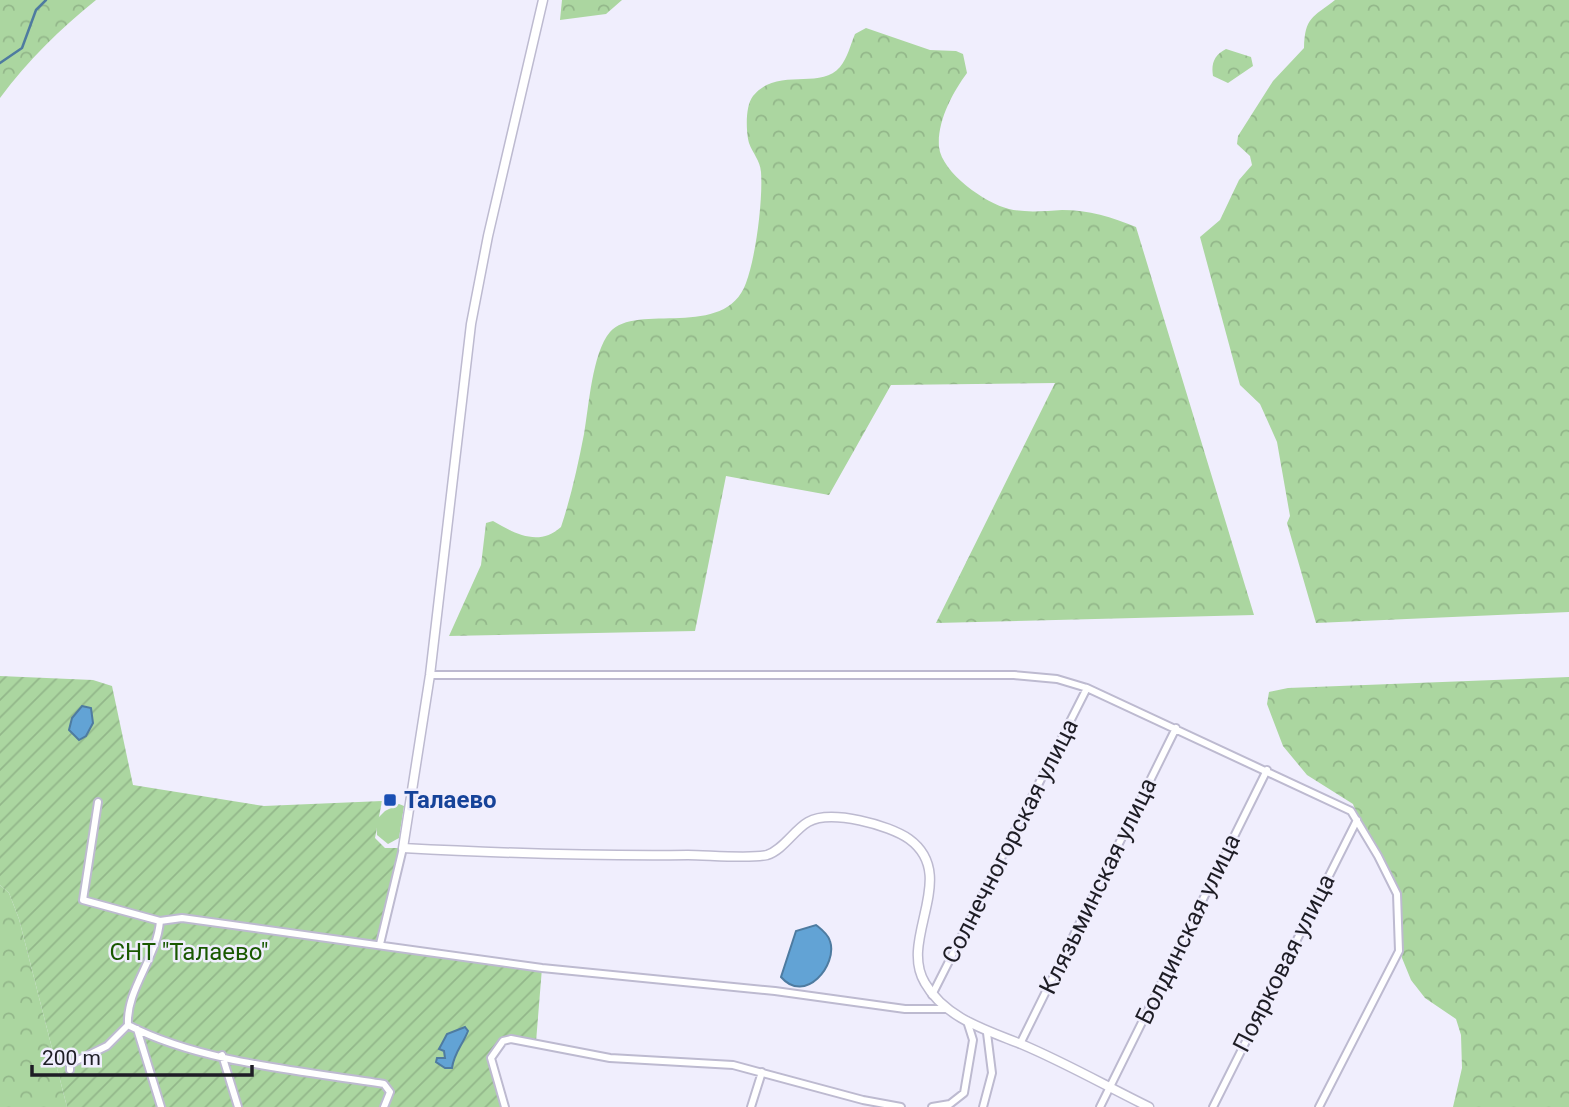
<svg xmlns="http://www.w3.org/2000/svg" width="1569" height="1107" font-family="Roboto,sans-serif">
  <style>
    .green { fill: #abd6a0 }
    .forest { fill: url(#forest-crowns) }
    .garden { fill: url(#garden-furrows) }
    .water { fill: #62a3d5; stroke: #4e7ba0; stroke-width: 2 }
    .lines { fill: none; stroke-linecap: round; stroke-linejoin: round }
    .stream { stroke: #4e7ba0; stroke-width: 2.5 }
    .minor-casing { stroke: #bdbad0; stroke-width: 10 }
    .tertiary-casing { stroke: #bdbad0; stroke-width: 11 }
    .minor { stroke: #fff; stroke-width: 6 }
    .tertiary { stroke: #fff; stroke-width: 8 }
    .transit-dot { fill: #1a4fb4; stroke: #f0eefd; stroke-width: 2.5 }
    .labels { text-anchor: middle; stroke-width: 5; stroke-linejoin: round; paint-order: stroke }
    .transit-label { font-size: 24px; font-weight: bold; fill: #164399; stroke: #f0eefd; text-anchor: start }
    .street-label { font-size: 24px; fill: #1e1d25; stroke: #f0eefd }
    .park-label { font-size: 24px; fill: #195800; stroke: #f0eefd }
  </style>
  <defs>
    <pattern id="forest-crowns" width="20" height="18" patternUnits="userSpaceOnUse" patternTransform="scale(1.75)"><rect width="20" height="18" fill="#abd6a0"/><path d="M2 6a3 3 0 1 1 6 0M12 15a3 3 0 1 1 6 0" fill="none" stroke="#93b78a"/></pattern>
    <pattern id="garden-furrows" width="10" height="10" patternUnits="userSpaceOnUse" patternTransform="scale(1.75)"><rect width="10" height="10" fill="#abd6a0"/><path d="M-1 1l2-2M0 10L10 0M9 11l2-2" fill="none" stroke="#93b78a"/></pattern>
  </defs>
  <rect width="100%" height="100%" fill="#f0eefd"/>
  <!-- green -->
  <path class="green" d="M399,804L404,806L399,838L388,844L377,835L376,820L385,811Z"/>
  <!-- forest -->
  <path class="forest" d="M0,0H96C60,29 28,60 0,98Z
    M562,0H622L606,14L560,20Z
    M1335,0H1569V612L1316,623L1287,523L1290,516L1277,442L1260,404L1240,385L1200,237L1220,220L1239,180L1252,165L1250,156L1237,144L1238,136L1273,81L1304,48C1305,17 1312,18 1335,0Z
    M866,28L930,50L956,51L963,54L967,73C953,92 937,121 939,147C942,173 985,203 1009,209C1026,213 1045,211 1062,210C1089,210 1112,217 1136,227L1254,615L936,623L1055,383L891,385L829,495L726,476L695,631L449,636L481,565L486,523L493,521C515,534 539,547 561,527C571,497 578,465 584,434C589,407 592,353 610,332C636,302 725,341 746,283C756,256 763,200 761,172C760,160 753,154 749,143C746,132 745,106 753,96C777,66 820,91 840,67C848,57 850,46 855,34Z
    M1226,49L1251,57L1253,66L1228,83L1213,76C1211,64 1214,55 1226,49Z
    M1569,677V1107H1453L1462,1068L1461,1035L1456,1019L1425,998L1411,980L1402,958L1395,888L1359,821L1353,804L1307,775L1283,746L1267,704L1269,692L1288,688Z
    M0,885L9,893L19,919L67,1107H0Z"/>
  <!-- garden -->
  <path class="garden" d="M0,676L93,680L112,686L133,785L264,806L382,801L375,838L385,848H403L380,944L542,968L536,1042L503,1041L491,1058L505,1107H67L19,919L9,893L0,885Z"/>
  <!-- water -->
  <path class="water" d="M82,706L91,708L93,723L86,736L79,740L69,730L72,718Z
    M816,925C821,929 828,934 830,941C838,965 805,1005 781,977L796,931Z
    M465,1027L468,1031C462,1046 454,1053 452,1068H445L436,1062L437,1058H445L444,1051L439,1049L447,1034Z"/>
  <g class="lines">
    <!-- stream -->
    <path class="stream" d="M0,63L22,48L36,10L46,0"/>
    <defs>
      <path id="minor" d="M430,675H1014L1057,679L1087,688L1351,811L1378,856L1397,894L1399,951L1319,1107
        M98,802L83,900L160,921L182,918L542,968L775,991L905,1009H947
        M160,921C157,958 126,989 128,1025C201,1063 304,1071 384,1084L390,1092L384,1107
        M380,944L403,848
        M932,995L1087,688
        M137,1029L161,1107
        M1020,1044L1176,728
        M222,1055L238,1107
        M70,1070V1064L107,1046L128,1025
        M505,1107L491,1058L503,1041L511,1039L610,1058L733,1065L863,1100L901,1107
        M751,1107L762,1072
        M932,1107L950,1104L964,1093L973,1040L967,1021
        M983,1107L992,1073L987,1033
        M1100,1107L1267,770
        M1213,1107L1357,820"/>
      <path id="tertiary" d="M543,0L488,236L471,324L430,675L403,848C498,853 592,856 688,855C707,855 751,859 767,855C783,850 794,830 808,822C831,809 889,825 909,839C960,876 898,939 925,983C945,1018 986,1030 1021,1044C1064,1062 1106,1086 1149,1107"/>
    </defs>
    <!-- minor casing -->
    <use href="#minor" class="minor-casing"/>
    <!-- tertiary casing -->
    <use href="#tertiary" class="tertiary-casing"/>
    <!-- minor -->
    <use href="#minor" class="minor"/>
    <!-- tertiary -->
    <use href="#tertiary" class="tertiary"/>
  </g>
  <!-- markers -->
  <rect class="transit-dot" x="383" y="793" width="14" height="14" rx="3.5"/>
  <g class="labels">
    <!-- transit labels -->
    <g class="transit-label">
      <text x="404" y="808">Талаево</text>
    </g>
    <!-- street labels -->
    <g class="street-label">
      <text transform="translate(1010 841) rotate(-63)" y="8">Солнечногорская улица</text>
      <text transform="translate(1098 886) rotate(-64)" y="8">Клязьминская улица</text>
      <text transform="translate(1188 929) rotate(-64)" y="8">Болдинская улица</text>
      <text transform="translate(1284 963) rotate(-63)" y="8">Поярковая улица</text>
    </g>
    <!-- park labels -->
    <g class="park-label">
      <text x="189" y="960">СНТ "Талаево"</text>
    </g>
  </g>
  <!-- scale -->
  <path d="M32 1065v10h220v-10" fill="none" stroke="#1e1d25" stroke-width="3.5"/>
  <text x="42" y="1065" font-size="21" fill="#1e1d25" stroke="#f0eefd" stroke-width="5" paint-order="stroke">200 m</text>
</svg>
